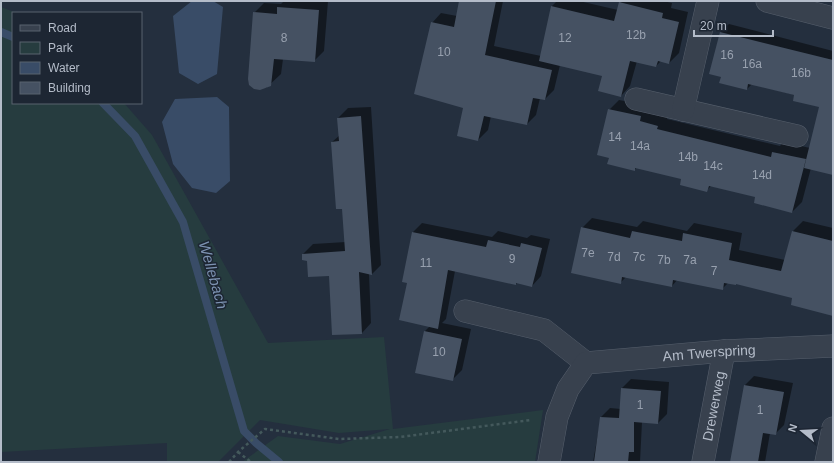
<svg xmlns="http://www.w3.org/2000/svg" width="834" height="463" font-family="Helvetica,sans-serif">
  <style>
    .green { fill: #263c3f }
    .water { fill: #394c67 }
    .shadow { fill: #0007 }
    .lines { fill: none; stroke-linecap: round; stroke-linejoin: round }
    .stream { stroke: #394c67; stroke-width: 8 }
    .building { fill: #455162 }
    .minor-casing { stroke: #565f6c; stroke-width: 23 }
    .path { stroke: #44595c; stroke-width: 2.5; stroke-dasharray: 3 3; stroke-linecap: butt }
    .minor { stroke: #38414e; stroke-width: 22 }
    .labels { text-anchor: middle; stroke-width: 3; stroke-linejoin: round; paint-order: stroke }
    .number-label { font-size: 12px; fill: #98a1af }
    .street-label { font-size: 14px; fill: #b4bcc9; stroke: #1d2633 }
    .water-label { font-size: 15px; font-style: italic; fill: #7c92b1; stroke: #1d2633 }
  </style>
  <rect width="100%" height="100%" fill="#242f3e"/>
  <!-- green -->
  <path class="green" d="M1,7L17,13H13V103H124L152,135L268,343L384,337L393,429L543,410L535,462H242L278,436L340,444L390,429L339,433L260,420L218,462H167V443L1,452Z"/>
  <!-- water -->
  <path class="water" d="M192,1H213L223,7L217,74L198,84L179,73L173,16Z
    M217,97L229,107L230,181L216,193L192,188L173,164L162,122L175,99Z"/>
  <!-- shadow -->
  <path class="shadow" d="M284,1H328L324,51L314,61L283,59L281,74L266,88H254V13L264,3L281,4Z
    M460,1H503L494,46L541,56L552,6L557,1H579L618,10L621,1H663L672,3L671,8L688,12L679,53L669,63L661,61L656,66L637,61L630,86L621,96L603,75L560,65L554,90L545,99L540,98L536,115L527,124L491,116L488,130L478,140L432,23L441,13L457,16Z
    M729,24L833,51V174L811,168L802,202L792,212L756,196L711,186L707,190L683,178L637,167L634,170L610,158L609,110L619,100L651,106L667,116V119L780,146L783,142L810,148L820,106L795,95L752,84L747,89L722,76L720,32Z
    M371,107L381,265L372,274H369L371,323L362,333L330,274L308,260L303,254L313,244L346,242L343,208L332,142L340,135L338,118L348,108Z
    M592,218L637,227L643,221L687,231L694,223L742,233L739,250L785,260L793,231L803,221L833,228V315L794,297L737,283L729,282L722,289L678,279L672,286L627,276L620,283L582,228Z
    M422,223L492,237L498,231L527,238L531,235L550,239L541,276L532,286L518,282L516,284L455,271L446,319L442,323L471,329L462,370L452,380L425,331L430,326L409,282L413,232Z
    M754,376L793,383L784,425L775,434L770,433L765,462H731L745,385Z
    M631,379L669,382L667,414L658,423L642,422L640,462H593L601,417L610,408L621,409L622,388Z"/>
  <g class="lines">
    <!-- stream -->
    <path class="stream" d="M1,32L13,37
      M103,103L135,136L183,222L244,431L256,443L279,462"/>
  </g>
  <!-- building -->
  <path class="building" d="M459,1H496L485,55L552,70L545,100L533,98L527,125L484,116L478,141L457,136L463,108L414,94L431,22L454,27Z
    M619,2L663,13L662,18L679,22L669,64L658,61L656,67L630,61L621,97L598,91L602,76L539,61L551,6L614,21Z
    M277,7L319,10L315,62L274,59L271,86L260,90L254,89L249,85L248,79L253,12L277,14Z
    M720,32L833,60V175L804,168L819,107L793,101L794,95L748,84L747,90L719,83L721,77L709,74Z
    M608,109L641,116L640,121L658,126L657,129L771,157L772,152L806,159L792,213L754,203L755,197L709,186L707,192L680,185L681,179L635,168V171L607,164L609,158L597,155Z
    M361,116L372,275L359,272L362,334L332,335L329,276L308,277L307,261L302,260V254L345,251L342,209H336L331,142L339,141L337,118Z
    M581,227L630,238L632,231L682,241L683,233L732,243L729,260L781,271L792,231L833,241V316L791,305L792,298L736,284V285L724,283L723,290L673,280L672,287L622,277L621,284L571,273Z
    M412,232L486,247L488,240L520,247L521,243L542,248L532,287L516,283V285L448,270L438,329L399,320L407,283L402,282Z
    M424,331L462,339L453,381L415,373Z
    M744,385L784,392L776,435L763,433L758,462H730Z
    M621,388L661,391L658,424L634,422V452H629L628,462H594L600,417L619,418Z"/>
  <g class="lines">
    <defs>
      <g id="minor">
        <path d="M767,1L833,18"/>
        <path d="M636,99L797,136"/>
        <path d="M683,110L708,1"/>
        <path d="M465,311L544,330L586,363"/>
        <path id="s1" d="M549,462L557,417L568,389L586,363L724,351L833,346"/>
        <path id="s2" d="M703,462L724,351"/>
        <path d="M826,462L833,428"/>
      </g>
    </defs>
    <!-- minor casing -->
    <use href="#minor" class="minor-casing"/>
    <!-- path -->
    <path class="path" d="M238,452L251,462
      M229,462L238,452L265,429L339,439L400,437L531,420"/>
    <!-- minor -->
    <use href="#minor" class="minor"/>
  </g>
  <g class="labels">
    <!-- number labels -->
    <g class="number-label">
      <text x="636" y="39">12b</text>
      <text x="284" y="42">8</text>
      <text x="565" y="42">12</text>
      <text x="444" y="56">10</text>
      <text x="727" y="59">16</text>
      <text x="752" y="68">16a</text>
      <text x="801" y="77">16b</text>
      <text x="615" y="141">14</text>
      <text x="640" y="150">14a</text>
      <text x="688" y="161">14b</text>
      <text x="713" y="170">14c</text>
      <text x="762" y="179">14d</text>
      <text x="588" y="257">7e</text>
      <text x="614" y="261">7d</text>
      <text x="639" y="261">7c</text>
      <text x="512" y="263">9</text>
      <text x="664" y="264">7b</text>
      <text x="690" y="264">7a</text>
      <text x="426" y="267">11</text>
      <text x="714" y="275">7</text>
      <text x="439" y="356">10</text>
      <text x="640" y="409">1</text>
      <text x="760" y="414">1</text>
    </g>
    <!-- street labels -->
    <g class="street-label">
      <text dy="5" stroke="none"><textPath href="#s1" startOffset="231">Am Twerspring</textPath></text>
      <text dy="5" stroke="none"><textPath href="#s2" startOffset="57">Drewerweg</textPath></text>
    </g>
    <!-- water labels -->
    <g class="water-label">
      <text transform="translate(213 275) rotate(74)" y="5">Wellebach</text>
    </g>
  </g>
  <!-- border -->
  <rect width="834" height="463" fill="none" stroke="#b4bcc9" stroke-width="4"/>
  <!-- legend -->
  <rect x="12" y="12" width="130" height="92" fill="#1d2633" stroke="#59626f"/>
  <rect x="20" y="25" width="20" height="6" fill="#38414e" stroke="#59626f"/>
  <text x="48" y="32" font-size="12" fill="#b4bcc9">Road</text>
  <rect x="20" y="42" width="20" height="12" fill="#263c3f" stroke="#59626f"/>
  <text x="48" y="52" font-size="12" fill="#b4bcc9">Park</text>
  <rect x="20" y="62" width="20" height="12" fill="#394c67" stroke="#59626f"/>
  <text x="48" y="72" font-size="12" fill="#b4bcc9">Water</text>
  <rect x="20" y="82" width="20" height="12" fill="#455162" stroke="#59626f"/>
  <text x="48" y="92" font-size="12" fill="#b4bcc9">Building</text>
  <!-- north arrow -->
  <g transform="translate(802 431) rotate(288)" stroke="#1d2633" stroke-width="3" paint-order="stroke">
  <path d="M0-3L7 15L0 10L-7 15Z" fill="#b4bcc9"/>
  <text y="-6" font-size="11" font-weight="bold" text-anchor="middle" fill="#b4bcc9">N</text>
  </g>
  <!-- scale -->
  <path d="M694 30v6h79v-6" fill="none" stroke="#b4bcc9" stroke-width="2"/>
  <text x="700" y="30" font-size="12" fill="#b4bcc9" stroke="#1d2633" stroke-width="3" paint-order="stroke">20 m</text>
</svg>
